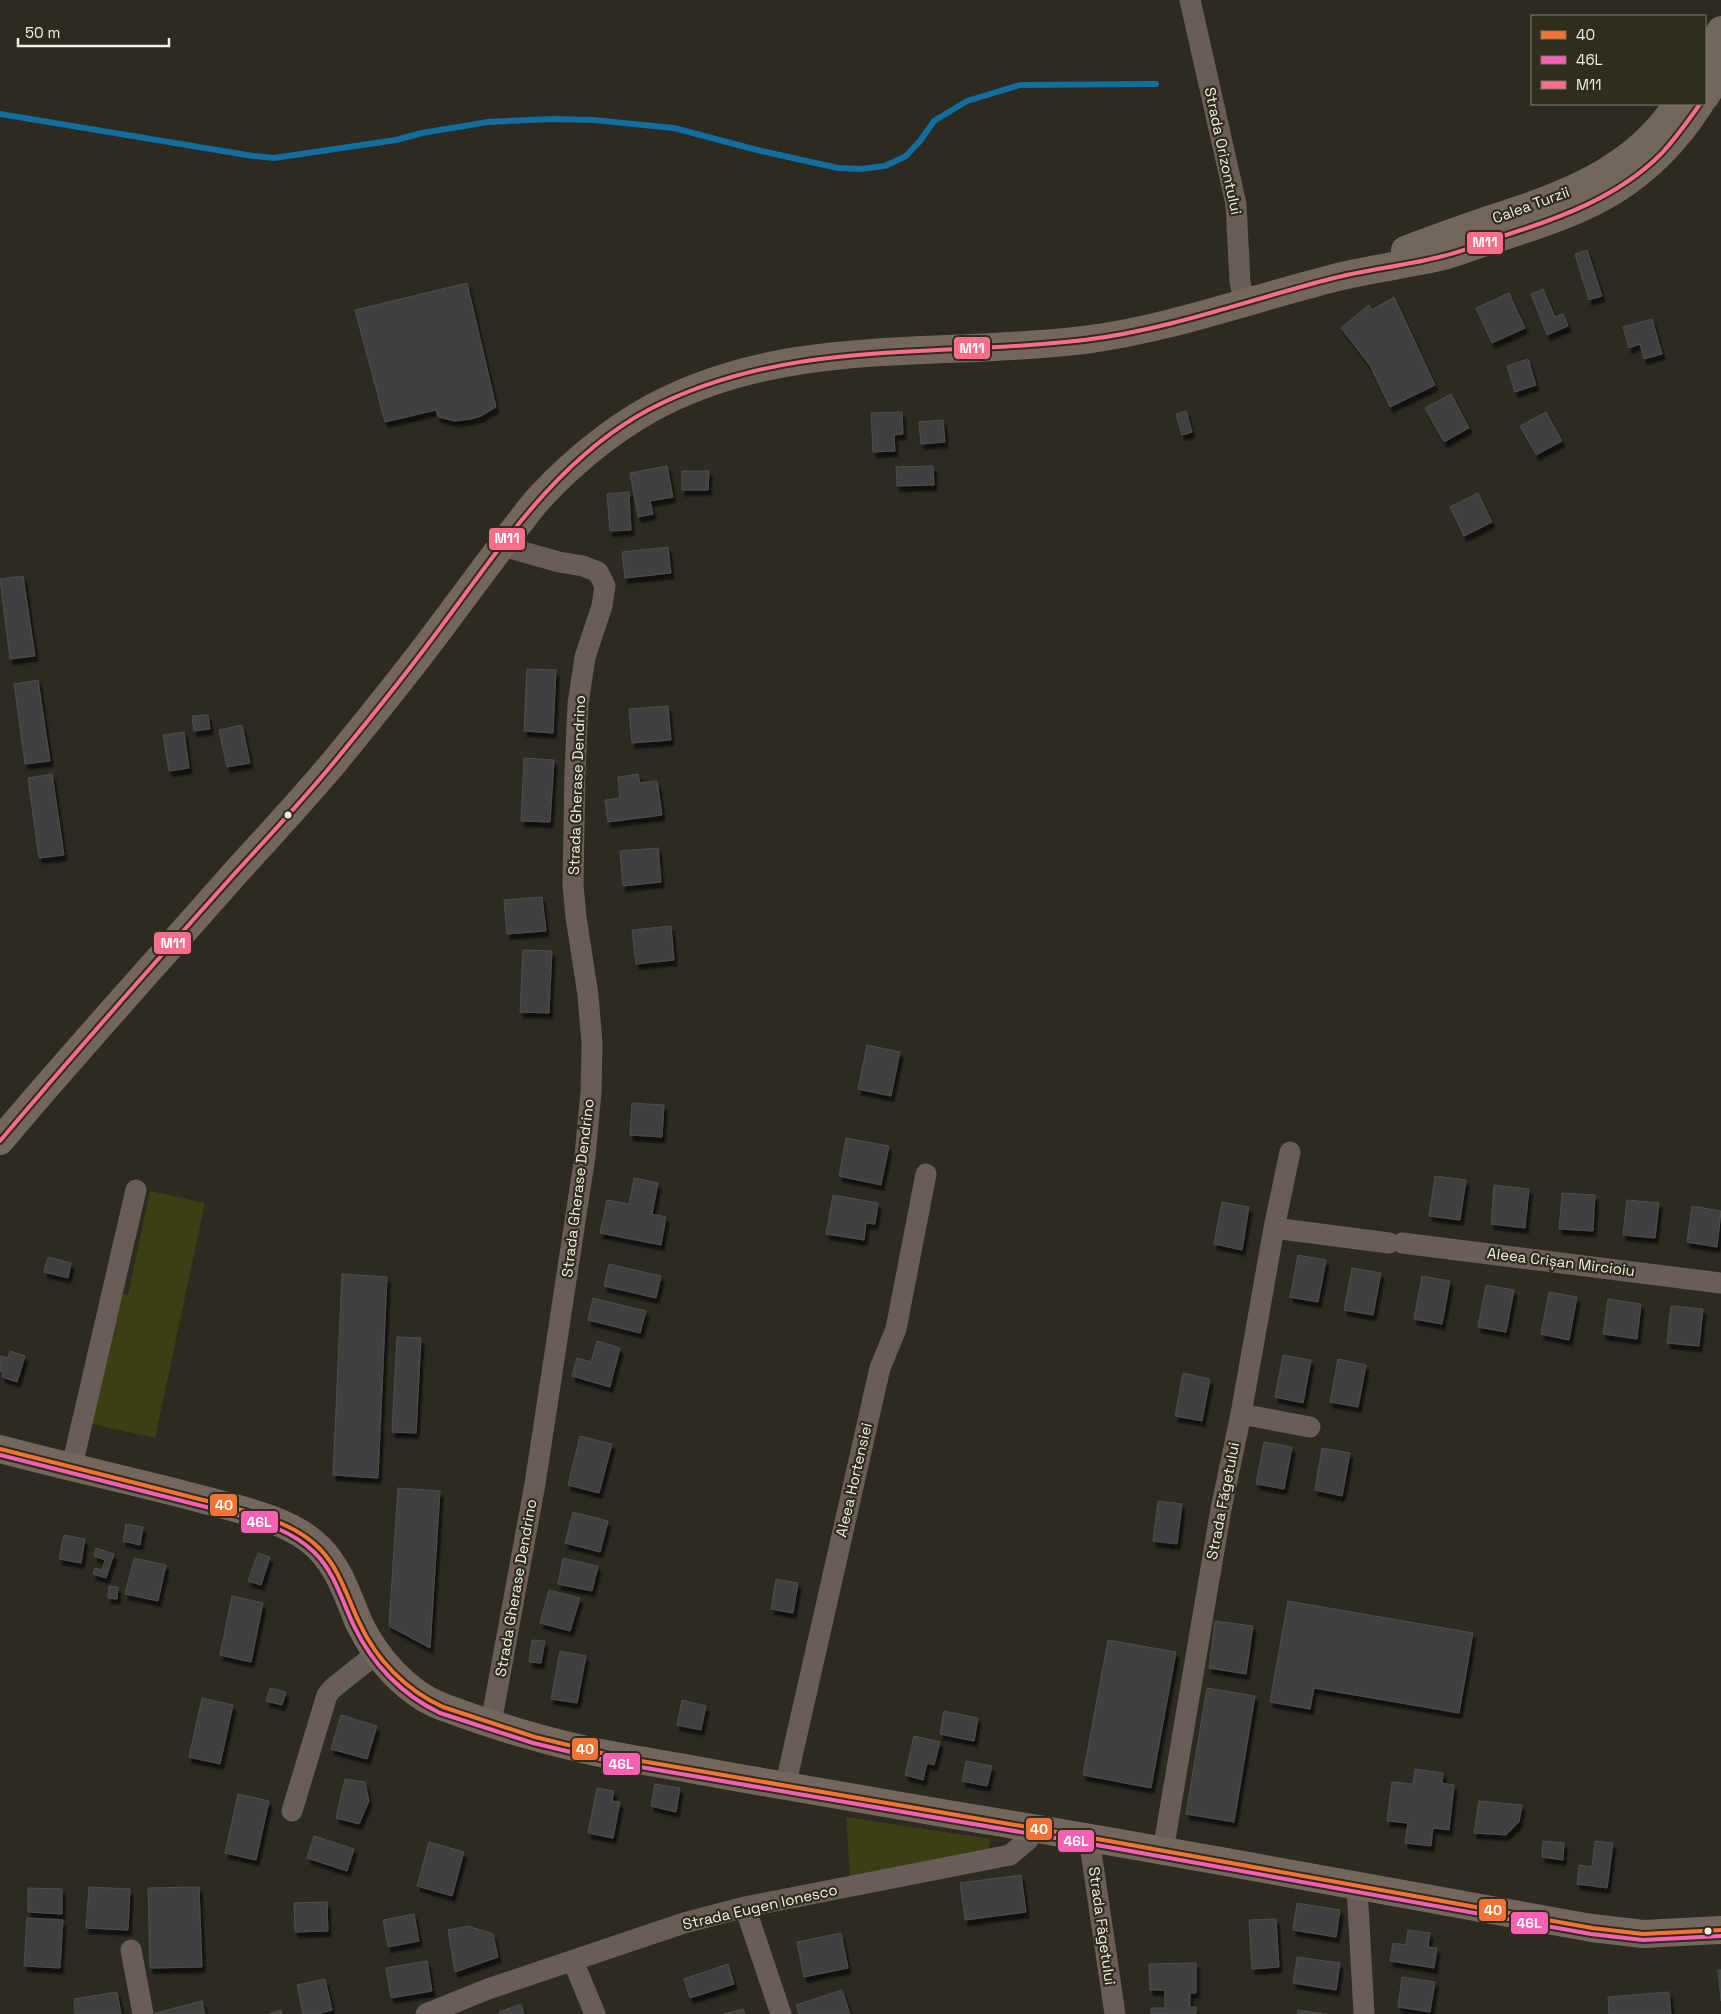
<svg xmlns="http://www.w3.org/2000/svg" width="1721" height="2014" font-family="'Space Grotesk',sans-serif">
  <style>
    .green { fill: #3c3f13 }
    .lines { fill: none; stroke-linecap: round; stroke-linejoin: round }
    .stream { stroke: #116e9e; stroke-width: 6 }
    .building { fill: #41403f; stroke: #4f4e4c; filter: url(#shadow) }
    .minor { stroke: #685d58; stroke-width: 21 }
    .major { stroke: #73665d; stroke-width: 28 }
    .bus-1-casing { stroke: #302d1d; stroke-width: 8 }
    .bus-2-casing { stroke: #302d1d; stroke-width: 8 }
    .bus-3-casing { stroke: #302d1d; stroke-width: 8 }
    .bus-1 { stroke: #f57335; stroke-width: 4 }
    .bus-2 { stroke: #f860b3; stroke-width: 4 }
    .bus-3 { stroke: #fb6d88; stroke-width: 4 }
    .bus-dot { fill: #f1efe5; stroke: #302d1d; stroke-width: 2 }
    .labels { text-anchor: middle; stroke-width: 4.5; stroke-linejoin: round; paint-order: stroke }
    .street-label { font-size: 15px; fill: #f1efe5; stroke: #302d1d }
    .line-badge { stroke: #302d1d; stroke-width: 2 }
    .badge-label { font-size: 14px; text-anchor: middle; font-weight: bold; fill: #fff }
  </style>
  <defs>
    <filter id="shadow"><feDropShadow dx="3" dy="5.5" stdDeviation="1" flood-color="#0009"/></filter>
  </defs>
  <rect width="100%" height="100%" fill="#2c2a21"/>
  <!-- green -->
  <path class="green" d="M150,1191L205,1203L155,1438L88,1423L116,1293L128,1295Z
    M846,1817L991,1839L987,1854L850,1876Z"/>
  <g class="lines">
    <!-- stream -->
    <path class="stream" d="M0,114L253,156L274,158L396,140L422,133L488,122L552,119L593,120L674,128L757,150L838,168L860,169L885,166L906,156L920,141L934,121L967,101L1020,85L1156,84"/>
  </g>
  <!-- building -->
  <path class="building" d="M1587,250L1602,296L1589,300L1575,254Z
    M467,283L496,407L481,416L471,419L455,421L438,417L436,410L385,422L355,310Z
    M1543,289L1555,317L1563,314L1568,326L1547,335L1531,294Z
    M1509,293L1525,328L1492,343L1476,308Z
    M1394,297L1435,385L1390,407L1371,367L1341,328L1369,305L1372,310Z
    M1652,319L1662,354L1644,359L1640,344L1629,348L1623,327Z
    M1528,359L1536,385L1515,392L1507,366Z
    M1451,394L1469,428L1444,442L1425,408Z
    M1186,411L1192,432L1182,435L1176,414Z
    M902,412L903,434L894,435L895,451L873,452L871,413Z
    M1546,412L1562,441L1536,455L1520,426Z
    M943,420L945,442L921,444L919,422Z
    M667,466L673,497L650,501L653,514L638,517L630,473Z
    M933,466L934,485L897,486L896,467Z
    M682,471H709L708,490H682Z
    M629,492L631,530L610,531L607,494Z
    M1478,493L1492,522L1464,536L1450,507Z
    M668,547L671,573L625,578L622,552Z
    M23,576L35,656L10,659L0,579Z
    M527,669L556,670L553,733L524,731Z
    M38,680L50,761L25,764L14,684Z
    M668,706L671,740L632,743L629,709Z
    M208,715L210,729L194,731L192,716Z
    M242,725L250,763L227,767L219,730Z
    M184,732L189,768L169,771L163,735Z
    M524,758L554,760L550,822L521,821Z
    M52,774L64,855L39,858L28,778Z
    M638,774L640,783L657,781L662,815L608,822L605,800L620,798L618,777Z
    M658,848L661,882L623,886L620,851Z
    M542,897L546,931L507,934L504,900Z
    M671,926L674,960L636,964L632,930Z
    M523,950L552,951L549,1013L520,1012Z
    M867,1045L900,1052L891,1096L858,1089Z
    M632,1103L664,1105L662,1137L630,1135Z
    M846,1138L889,1146L881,1185L839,1176Z
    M1435,1176L1466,1180L1460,1220L1429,1216Z
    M634,1178L658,1183L652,1214L666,1217L661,1245L600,1233L607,1200L629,1204Z
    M1494,1185L1529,1189L1525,1228L1491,1224Z
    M1562,1193L1595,1195L1593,1231L1559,1229Z
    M833,1195L878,1203L875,1224L866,1223L864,1240L826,1234Z
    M1627,1200L1659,1203L1655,1238L1623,1235Z
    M1222,1202L1249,1207L1242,1250L1214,1244Z
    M1692,1206L1721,1211L1717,1247L1687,1242Z
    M1298,1255L1326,1260L1318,1302L1290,1297Z
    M48,1257L71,1263L68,1278L44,1272Z
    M609,1264L661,1276L656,1298L604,1286Z
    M1352,1268L1381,1273L1373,1315L1344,1310Z
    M342,1274L387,1277L378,1478L333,1475Z
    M1422,1276L1450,1281L1442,1324L1414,1319Z
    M1486,1285L1514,1290L1506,1332L1478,1327Z
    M1549,1292L1577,1297L1569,1340L1541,1334Z
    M593,1298L646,1311L640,1333L588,1320Z
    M1608,1299L1641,1304L1637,1339L1603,1334Z
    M1671,1306L1703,1309L1699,1346L1667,1343Z
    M397,1337L421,1338L416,1433L392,1432Z
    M597,1341L620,1348L610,1387L572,1376L577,1358L591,1362Z
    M10,1351L25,1356L17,1382L2,1377L3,1372L0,1371V1356L8,1358Z
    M1283,1355L1311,1360L1303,1403L1275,1397Z
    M1338,1359L1366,1365L1358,1407L1330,1402Z
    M1183,1373L1210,1379L1202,1421L1175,1416Z
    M580,1436L612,1444L599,1493L568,1485Z
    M1264,1442L1292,1447L1284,1489L1256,1484Z
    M1322,1448L1350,1453L1342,1496L1315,1490Z
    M398,1488L440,1491L430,1648L389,1626Z
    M1158,1501L1182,1504L1177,1544L1153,1541Z
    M573,1512L608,1521L600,1552L565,1543Z
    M126,1524L143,1527L140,1545L123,1541Z
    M64,1535L85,1539L81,1563L59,1559Z
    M96,1548L114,1554L106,1578L93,1574L95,1568L102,1570L105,1560L94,1556Z
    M258,1553L270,1557L261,1585L248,1581Z
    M134,1558L166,1565L158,1601L125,1594Z
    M563,1558L598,1566L592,1591L558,1584Z
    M776,1579L798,1583L793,1613L771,1609Z
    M109,1586L118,1587L117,1599L108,1598Z
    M549,1590L580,1598L570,1631L540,1623Z
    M232,1596L263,1603L251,1662L220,1655Z
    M1288,1601L1473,1633L1459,1713L1314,1688L1310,1709L1270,1702Z
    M1215,1621L1253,1626L1246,1674L1209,1668Z
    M532,1640L545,1641L541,1663L529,1662Z
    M1108,1640L1176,1652L1151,1788L1083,1775Z
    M560,1651L586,1656L577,1703L551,1699Z
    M270,1688L286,1692L282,1705L266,1701Z
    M1207,1688L1255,1696L1234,1822L1186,1814Z
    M202,1698L233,1705L220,1764L189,1757Z
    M682,1700L706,1706L701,1730L677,1725Z
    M944,1711L978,1718L974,1741L940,1734Z
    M341,1715L377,1726L367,1759L331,1749Z
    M914,1736L940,1742L934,1765L927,1763L923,1780L905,1775Z
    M966,1761L992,1766L987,1786L962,1781Z
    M1415,1769L1443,1773L1442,1783L1454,1785L1449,1830L1433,1828L1431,1846L1405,1843L1408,1823L1387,1821L1392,1782L1413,1784Z
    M345,1779L365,1782L369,1801L359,1824L336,1818Z
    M655,1784L680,1788L676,1812L651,1806Z
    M597,1788L614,1791L612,1801L620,1802L613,1838L588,1833Z
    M238,1794L269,1801L256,1860L225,1853Z
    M1479,1801L1522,1805L1519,1822L1506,1835L1474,1833Z
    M314,1836L354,1849L347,1871L307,1858Z
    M1543,1841L1564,1843L1563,1860L1542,1857Z
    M1595,1841L1613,1843L1607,1888L1577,1884L1579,1865L1592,1867Z
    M429,1842L464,1852L452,1896L417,1886Z
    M1021,1875L1026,1912L965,1920L960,1883Z
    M89,1887L130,1889L128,1930L86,1928Z
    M199,1887L202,1967L150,1968L148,1888Z
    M28,1888L62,1889V1914L28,1912Z
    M327,1902L328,1931L295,1932L294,1903Z
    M1297,1903L1340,1910L1336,1937L1293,1930Z
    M414,1914L419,1941L388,1947L383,1920Z
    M27,1918L63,1920L60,1968L24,1966Z
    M1276,1919L1279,1967L1252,1969L1249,1920Z
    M468,1926L493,1934L498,1957L455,1972L448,1930Z
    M1408,1930L1430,1933L1428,1947L1437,1948L1434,1968L1390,1961L1393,1943L1406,1945Z
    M841,1933L848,1968L804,1977L797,1942Z
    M1297,1957L1340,1963L1336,1990L1293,1983Z
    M427,1961L432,1991L391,1998L386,1968Z
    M1196,1963V1993H1190V2007H1196V2014H1151V2008H1165V1990H1150L1149,1964Z
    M728,1964L734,1984L690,1998L684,1979Z
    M1718,1970H1721V2001Z
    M1402,1977L1435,1982L1430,2012L1398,2007Z
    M325,1979L332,2010L317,2014H303L297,1985Z
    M842,1990L850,2014H799L796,2005Z
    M117,1992L121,2014H75L74,1999Z
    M1669,1992L1671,2014H1609L1608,1997Z
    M202,2001L205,2014H155V2013Z
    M521,2004L524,2014H500L499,2012Z
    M743,2009L745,2014H724Z
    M281,2010L282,2014H269Z
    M1298,2010L1327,2014H1297Z"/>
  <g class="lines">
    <!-- minor -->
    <path class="minor" d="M1190,0L1236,204L1240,282L1245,304
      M1274,1228L1389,1243
      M1402,1243L1721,1283
      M1241,1414L1310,1427
      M72,1466L136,1190
      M491,1723L535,1484L585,1156L591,1092L592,1043L588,995L576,917L573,885L575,771L578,704L585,657L602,606L605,586L598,572L583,566L559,562L502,546
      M785,1787L880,1368L896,1329L926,1174
      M292,1811L327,1695L333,1688L377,1653
      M1089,1838L1115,2014
      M1163,1851L1221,1509L1241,1414L1274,1228L1290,1152
      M1357,1887L1364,2014
      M745,1907L781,2014
      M131,1950L143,2014
      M573,1961L595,2014
      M426,2014L488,1989L684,1923L745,1907L1010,1855L1028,1840L1033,1828"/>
    <!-- major -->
    <path class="major" d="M1705,58L1721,30
      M1705,97L1721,71
      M1405,250C1433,239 1462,229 1491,219C1562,196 1634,171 1677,104
      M0,1141C77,1049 158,961 237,871C275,829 314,788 349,744C384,701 420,656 453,611C474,583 495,554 516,527C525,516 533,504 543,494C573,462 612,430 650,409C784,335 938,358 1084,340C1169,329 1248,300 1330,279C1367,269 1406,265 1444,256C1464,250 1484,242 1504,236C1591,209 1649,183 1700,104
      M0,1449C67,1467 134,1481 201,1499C238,1509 292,1520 319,1548C340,1569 348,1597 359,1623C376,1658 406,1693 443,1707C491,1725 541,1740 591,1751C627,1759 665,1764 701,1771C783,1786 865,1800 948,1814C1163,1849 1377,1890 1592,1928L1643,1934L1721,1930"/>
    <defs>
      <path id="bus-1" d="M0,1449L231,1507C262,1516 297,1525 320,1549C340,1570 347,1597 359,1622C376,1660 406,1690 443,1707L535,1737L618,1757L1109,1841L1592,1928L1643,1934L1721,1930"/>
      <path id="bus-2" d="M0,1455L230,1513C259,1521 292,1530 315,1553C335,1573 342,1601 354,1626C372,1664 402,1695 440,1713L533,1743L617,1763L1108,1847L1591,1934L1643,1940L1721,1936"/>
      <path id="bus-3" d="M0,1141C77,1050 157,960 237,871C270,835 304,799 335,761C373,715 411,668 446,620C504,542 561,456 650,409C787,338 936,358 1084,340C1168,330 1248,300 1330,279C1367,269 1406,266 1443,256C1464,251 1483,243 1503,236C1560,218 1618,197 1661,154C1676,138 1688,121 1700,104"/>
    </defs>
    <!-- bus-1 casing -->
    <use href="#bus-1" class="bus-1-casing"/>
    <!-- bus-2 casing -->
    <use href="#bus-2" class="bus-2-casing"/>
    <!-- bus-3 casing -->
    <use href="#bus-3" class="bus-3-casing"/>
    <!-- bus-1 -->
    <use href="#bus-1" class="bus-1"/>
    <!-- bus-2 -->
    <use href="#bus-2" class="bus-2"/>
    <!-- bus-3 -->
    <use href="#bus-3" class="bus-3"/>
  </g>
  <!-- markers -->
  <g class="bus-dot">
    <circle cx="288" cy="815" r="4.5"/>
    <circle cx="1708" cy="1931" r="4.5"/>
  </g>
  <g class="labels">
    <!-- street labels -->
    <g class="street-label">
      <text transform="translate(1223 151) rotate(78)" y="5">Strada Orizontului</text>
      <text transform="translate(1531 205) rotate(-20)" y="5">Calea Turzii</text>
      <text transform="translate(577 785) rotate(-88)" y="5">Strada Gherase Dendrino</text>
      <text transform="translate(578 1188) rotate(-83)" y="5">Strada Gherase Dendrino</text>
      <text transform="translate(1561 1262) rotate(7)" y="5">Aleea Crișan Mircioiu</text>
      <text transform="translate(854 1480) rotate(-77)" y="5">Aleea Hortensiei</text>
      <text transform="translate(1223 1501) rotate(-79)" y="5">Strada Făgetului</text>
      <text transform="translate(516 1588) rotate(-80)" y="5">Strada Gherase Dendrino</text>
      <text transform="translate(760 1907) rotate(-13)" y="5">Strada Eugen Ionesco</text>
      <text transform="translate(1102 1926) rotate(82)" y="5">Strada Făgetului</text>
    </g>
  </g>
  <g class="line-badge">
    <rect x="1466" y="231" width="38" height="24" rx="5" fill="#fb6d88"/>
    <rect x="953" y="336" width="38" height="24" rx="5" fill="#fb6d88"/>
    <rect x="488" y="527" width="38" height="24" rx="5" fill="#fb6d88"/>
    <rect x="153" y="931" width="39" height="24" rx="5" fill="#fb6d88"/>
    <rect x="209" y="1493" width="29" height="24" rx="5" fill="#f57335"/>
    <rect x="240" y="1510" width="39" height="24" rx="5" fill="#f860b3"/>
    <rect x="571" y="1737" width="28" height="24" rx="5" fill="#f57335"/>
    <rect x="602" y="1752" width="39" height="24" rx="5" fill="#f860b3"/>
    <rect x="1025" y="1817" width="28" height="24" rx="5" fill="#f57335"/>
    <rect x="1057" y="1829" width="38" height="24" rx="5" fill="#f860b3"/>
    <rect x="1478" y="1898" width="29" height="24" rx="5" fill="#f57335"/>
    <rect x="1510" y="1911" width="39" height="24" rx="5" fill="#f860b3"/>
  </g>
  <g class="badge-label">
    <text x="1485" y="247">M11</text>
    <text x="972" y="353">M11</text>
    <text x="507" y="543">M11</text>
    <text x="173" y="948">M11</text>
    <text x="224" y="1510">40</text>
    <text x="259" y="1527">46L</text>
    <text x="585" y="1754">40</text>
    <text x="621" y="1769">46L</text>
    <text x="1039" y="1834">40</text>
    <text x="1076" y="1846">46L</text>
    <text x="1493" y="1915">40</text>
    <text x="1529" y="1928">46L</text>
  </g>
  <!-- legend -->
  <rect x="1531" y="15" width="175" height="90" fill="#302d1d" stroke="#7d7b6d"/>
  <rect x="1541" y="31" width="25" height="8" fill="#f57335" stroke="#7d7b6d"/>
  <text x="1576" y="40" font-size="15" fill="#f1efe5">40</text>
  <rect x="1541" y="56" width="25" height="8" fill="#f860b3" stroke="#7d7b6d"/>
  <text x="1576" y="65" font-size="15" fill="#f1efe5">46L</text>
  <rect x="1541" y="81" width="25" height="8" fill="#fb6d88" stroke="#7d7b6d"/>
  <text x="1576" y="90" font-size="15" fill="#f1efe5">M11</text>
  <!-- scale -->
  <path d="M18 38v8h151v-8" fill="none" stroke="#f1efe5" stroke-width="2.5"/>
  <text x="25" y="38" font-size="15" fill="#f1efe5" stroke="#302d1d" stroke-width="4" paint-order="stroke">50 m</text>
</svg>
